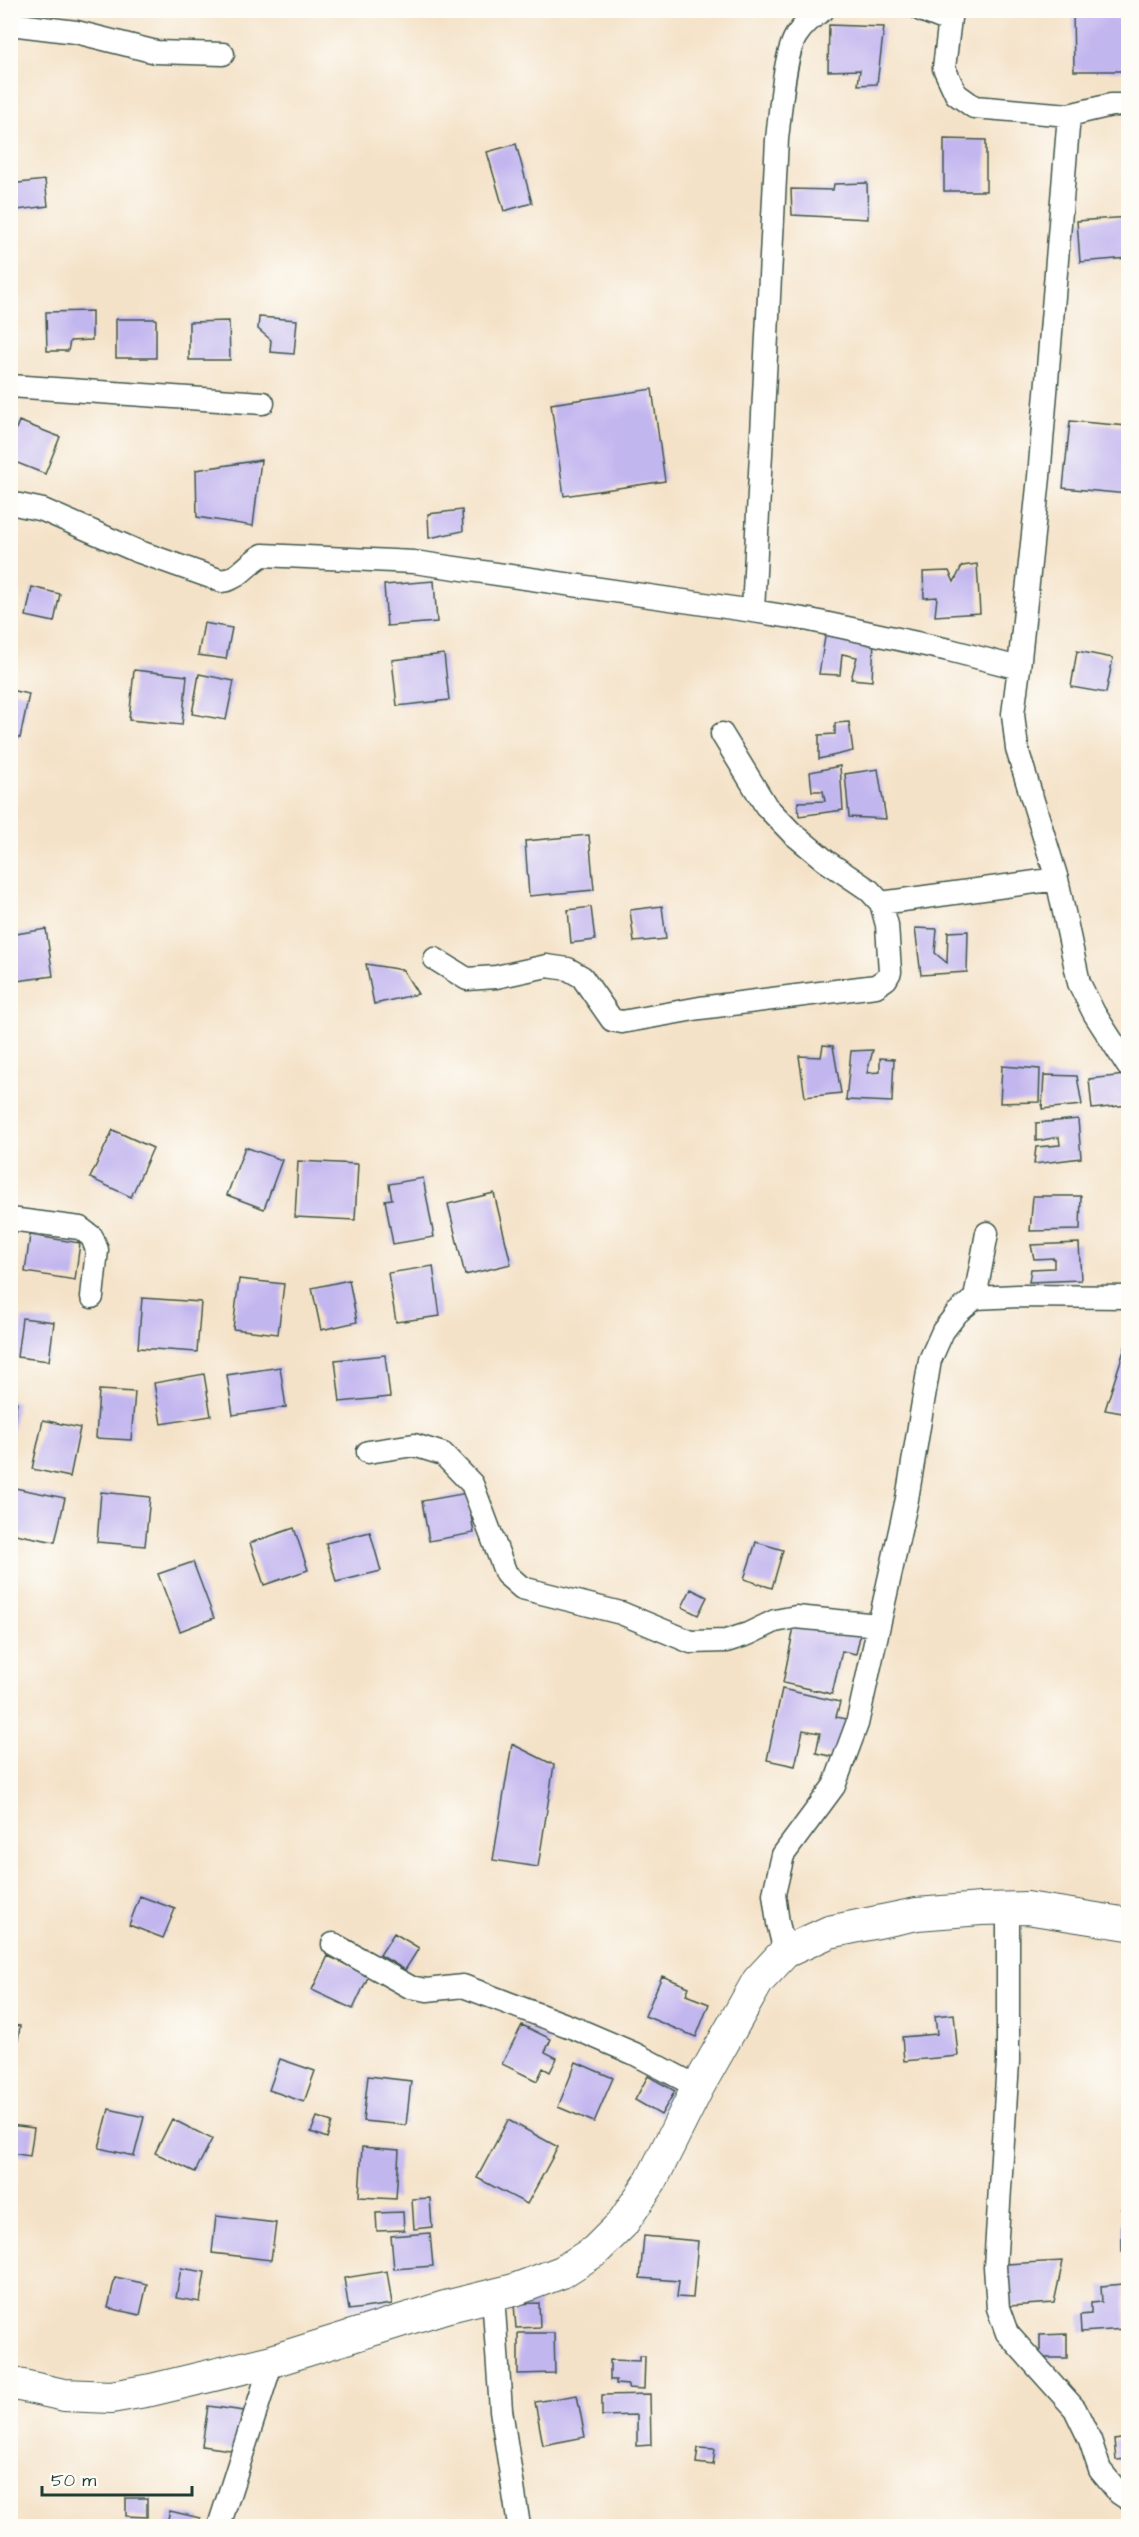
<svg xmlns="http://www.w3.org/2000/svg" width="1139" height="2537" font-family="'Architects Daughter',sans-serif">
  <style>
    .building { fill: #c2b6ef }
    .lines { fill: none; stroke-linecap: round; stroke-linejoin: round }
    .street-casing { stroke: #3f564a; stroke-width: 25 }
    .secondary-casing { stroke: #3f564a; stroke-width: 34 }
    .street { stroke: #fff; stroke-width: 22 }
    .secondary { stroke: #fff; stroke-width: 32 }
  </style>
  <rect width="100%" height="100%" fill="#fdfcf7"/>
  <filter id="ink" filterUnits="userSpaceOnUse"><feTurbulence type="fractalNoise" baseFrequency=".0167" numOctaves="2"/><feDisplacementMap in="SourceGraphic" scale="12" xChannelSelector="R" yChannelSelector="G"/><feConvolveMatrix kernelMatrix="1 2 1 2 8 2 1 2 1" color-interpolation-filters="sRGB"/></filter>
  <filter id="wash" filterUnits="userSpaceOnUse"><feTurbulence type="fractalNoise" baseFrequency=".008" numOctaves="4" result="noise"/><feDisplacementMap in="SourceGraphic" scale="24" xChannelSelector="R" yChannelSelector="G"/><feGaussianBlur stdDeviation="1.35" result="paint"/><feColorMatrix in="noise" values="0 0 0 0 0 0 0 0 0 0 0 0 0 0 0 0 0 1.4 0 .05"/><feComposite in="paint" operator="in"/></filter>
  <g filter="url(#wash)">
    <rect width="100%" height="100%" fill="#f4e2c8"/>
    <g id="blocks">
      <!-- building -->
      <path class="building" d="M1073,10H1128V71H1074Z
        M829,25L884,27L877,84L858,85L860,70L828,71Z
        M944,139L986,140V191H944Z
        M516,144L532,203L504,211L487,152Z
        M45,180L48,206L10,211V184Z
        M867,183L868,219L792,215L791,189L833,190L834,184Z
        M1128,217V258L1080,262L1077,221Z
        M92,311V340L70,341L68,351H47L46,312Z
        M259,317L297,320L294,354L270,352L271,340L258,329Z
        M116,319H156V358H116Z
        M229,321L230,360H189V322Z
        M652,389L665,481L564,496L551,404Z
        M19,421L60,437L45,474L10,460V444Z
        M1070,421L1128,426V494L1063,488Z
        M261,460L253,526L197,517L196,470Z
        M462,510L463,531L429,538L428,514Z
        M977,564L980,613L935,616L937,597L924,598L923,572L949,571L954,582L962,566Z
        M434,581L437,622L387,626L384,585Z
        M32,587L60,594L54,622L26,616Z
        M204,623L232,628L226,659L198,655Z
        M826,631L874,640L872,681L851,679L857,657L842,654L840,675L819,674Z
        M1077,651L1113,658L1106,693L1071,687Z
        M444,654L449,700L397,706L392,660Z
        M134,670L187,676L182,725L129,720Z
        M199,674L234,681L226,720L192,714Z
        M10,690L29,694L20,738L10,736Z
        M849,722L853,751L819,759V735L835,734V723Z
        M840,766L843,810L799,816L798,802L825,801L823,791H812L810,772Z
        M878,769L886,819L849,817L845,774Z
        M589,835L594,890L529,896L525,841Z
        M662,906L666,939L634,942L630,910Z
        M591,907L595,940L571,943L568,910Z
        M915,928L937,929L935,953L947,963L948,932L968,931L967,972L921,975Z
        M46,929L53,976L10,982V935Z
        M366,964L403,970L418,994L374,1004Z
        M823,1045L833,1046L841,1093L805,1097L799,1056L821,1057Z
        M873,1050L867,1073L880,1072V1058L894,1059L892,1102L846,1100L851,1051Z
        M1002,1066L1040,1069L1039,1102L1000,1103Z
        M1044,1075L1077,1076L1082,1105L1042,1109Z
        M1125,1075L1128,1105L1092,1109L1089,1079Z
        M1078,1119L1081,1158L1034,1164L1036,1147L1060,1145L1059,1137L1036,1141V1123Z
        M113,1130L153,1148L131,1197L90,1178Z
        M245,1147L282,1160L264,1209L227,1195Z
        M298,1161L358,1164L355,1220L295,1217Z
        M423,1178L434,1237L393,1244L385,1200L392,1199L389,1184Z
        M494,1193L511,1264L465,1275L448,1204Z
        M1033,1196H1081L1080,1230L1030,1231Z
        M30,1235L80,1243L75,1280L25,1272Z
        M1079,1243L1081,1280L1029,1282L1031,1269L1054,1268V1258L1034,1259L1031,1245Z
        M433,1266L440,1316L396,1322L388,1273Z
        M239,1279L284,1284L278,1334L233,1329Z
        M349,1280L357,1322L321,1330L312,1288Z
        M142,1298L201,1302L197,1352L138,1348Z
        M22,1318L54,1322L49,1361L17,1357Z
        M1128,1338V1414L1105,1410Z
        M385,1355L390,1397L340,1402L335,1360Z
        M280,1367L286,1407L233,1415L227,1375Z
        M204,1374L211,1416L161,1424L154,1383Z
        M99,1390L135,1392L131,1440L96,1438Z
        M10,1400L17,1402L12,1436H10Z
        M43,1420L80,1428L70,1477L32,1469Z
        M10,1487L65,1498L55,1542L10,1533Z
        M101,1492L150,1497L145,1546L97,1542Z
        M467,1493L474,1533L429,1541L422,1501Z
        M294,1528L308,1570L264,1585L250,1543Z
        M370,1532L381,1571L336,1582L326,1543Z
        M756,1542L783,1550L772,1588L744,1579Z
        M193,1562L214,1618L180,1631L158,1574Z
        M691,1589L707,1597L698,1615L682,1607Z
        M796,1617L861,1632L856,1654L842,1651L832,1694L783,1683Z
        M782,1689L840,1702L836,1717L847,1719L839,1758L816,1753L820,1733L803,1730L795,1766L767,1760Z
        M512,1744L554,1765L538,1867L493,1860Z
        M140,1896L175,1909L163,1938L129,1925Z
        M394,1933L419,1948L405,1970L380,1955Z
        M328,1956L369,1975L353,2009L312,1990Z
        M662,1976L689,1987L686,1995L709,2004L696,2037L645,2016Z
        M954,2014L958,2056L904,2061L902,2037L937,2034L935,2016Z
        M10,2025L20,2026L15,2062L10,2061Z
        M522,2025L551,2039L545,2052L557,2058L550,2072L543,2068L537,2081L502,2064Z
        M280,2059L315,2071L304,2102L269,2090Z
        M576,2062L613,2078L594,2122L558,2107Z
        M368,2076L411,2081L406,2125L363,2121Z
        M648,2076L675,2091L661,2115L635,2100Z
        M109,2109L144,2117L134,2156L99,2148Z
        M317,2117L332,2122L327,2138L311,2132Z
        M172,2119L212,2139L195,2172L155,2153Z
        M508,2120L558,2147L527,2204L477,2178Z
        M10,2125L34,2128L30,2156L10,2153Z
        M362,2147L399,2150L396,2199L359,2197Z
        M430,2198L432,2227L414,2229L412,2199Z
        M1128,2208V2252H1122V2209Z
        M403,2212L404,2230L377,2231L376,2213Z
        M216,2216L276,2223L271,2260L212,2253Z
        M430,2233L433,2266L394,2269L391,2236Z
        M644,2236L698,2241L693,2298L677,2297L679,2281L640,2278Z
        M1063,2261L1054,2303L1008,2306L1006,2264Z
        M181,2268L205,2272L200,2302L176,2298Z
        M387,2271L392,2304L349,2310L344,2278Z
        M115,2277L147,2284L140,2315L108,2308Z
        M1123,2284L1126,2329L1081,2332L1080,2315L1091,2314V2303L1102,2302L1101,2286Z
        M539,2303L540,2327L516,2328L514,2304Z
        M518,2333H554L555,2373L518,2374Z
        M1067,2334V2358H1040V2335Z
        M640,2356H645L644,2389L628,2388V2385L616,2384V2380H610V2360L640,2361Z
        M650,2394L651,2445L637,2446V2415L602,2416V2395Z
        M577,2395L585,2437L543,2445L535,2402Z
        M208,2406L244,2411L237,2451L202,2446Z
        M1128,2438V2459L1116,2460L1114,2440Z
        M698,2448L715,2449L713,2465L696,2463Z
        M126,2498H147V2517L126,2516Z
        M170,2511L200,2518L198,2526H166Z
        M110,2522L143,2523V2526H109Z"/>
    </g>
  </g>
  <g filter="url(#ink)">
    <use href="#blocks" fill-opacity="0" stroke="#3f564a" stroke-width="1.5"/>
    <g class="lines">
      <defs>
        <path id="street" d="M921,10L949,21
          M951,10L944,68L956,94L974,107L1069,115
          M10,24L76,32L156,52L223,54
          M10,386L263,403
          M10,503L43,510L137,551L222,581C241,578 247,563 263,555L414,562L753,611L810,620L949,650L1019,668L1039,477L1069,115L1111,105H1128
          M753,611L777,139C780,115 784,55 796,36C803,25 812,17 823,10
          M1019,668L1013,714L1017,749L1057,879L1079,983L1094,1013L1128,1066
          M881,903L1057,879
          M435,959L467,979L496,977L547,966L568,969L582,977L612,1020L622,1022L700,1008L876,986L886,979L890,972L887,925L881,903L869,890L826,861L791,832L766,806L722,734
          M10,1219L80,1228L92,1237L97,1250L92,1297
          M975,1298L987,1233
          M368,1452L414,1445L443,1454L472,1484L506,1574L522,1588L621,1613L691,1642L726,1641L748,1634L775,1621L796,1617L878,1625
          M1008,1908V2062L995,2267L998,2308L1007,2333L1075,2409L1090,2440L1100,2470L1119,2493L1128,2499
          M333,1944L410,1987L427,1990L463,1986L579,2030L635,2054L698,2087
          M785,1952L778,1923L774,1894L783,1855L834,1786L857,1724L907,1499L930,1360L943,1331L957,1313L975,1298L1018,1296L1128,1297
          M493,2295L501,2410L519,2526
          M219,2526L272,2361"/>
        <path id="secondary" d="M10,2383L64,2395L111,2397L151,2390L272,2361L445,2307L514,2290L562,2272L595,2251L622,2224L651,2181L698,2087L758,1981L785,1952L829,1932L917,1914L981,1909L1027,1908L1128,1924"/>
      </defs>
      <!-- street casing -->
      <use href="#street" class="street-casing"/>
      <!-- secondary casing -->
      <use href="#secondary" class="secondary-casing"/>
      <!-- street -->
      <use href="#street" class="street"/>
      <!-- secondary -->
      <use href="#secondary" class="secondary"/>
    </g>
  </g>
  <!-- margin -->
  <rect width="1139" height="2537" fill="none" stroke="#fdfcf7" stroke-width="36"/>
  <!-- scale -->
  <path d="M42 2486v9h150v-9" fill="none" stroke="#1f3d34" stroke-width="3"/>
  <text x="51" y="2486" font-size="18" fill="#1f3d34" stroke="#fdfcf7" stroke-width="4.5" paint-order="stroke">50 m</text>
</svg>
